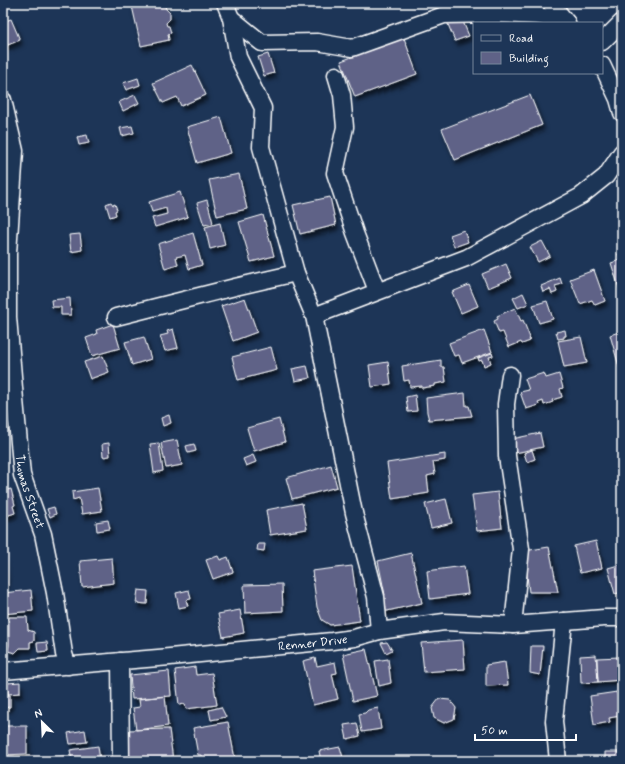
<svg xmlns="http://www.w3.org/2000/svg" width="625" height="764" font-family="Mynerve,sans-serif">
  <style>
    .building { fill: #5f6287; stroke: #fff; filter: url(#shadow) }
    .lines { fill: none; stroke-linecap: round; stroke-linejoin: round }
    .minor-casing { stroke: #fff; stroke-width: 19 }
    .minor { stroke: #1d3557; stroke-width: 16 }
    .labels { text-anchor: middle; stroke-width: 4; stroke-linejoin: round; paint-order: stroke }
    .street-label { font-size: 12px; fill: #fff; stroke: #1d3557 }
  </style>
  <defs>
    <filter id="shadow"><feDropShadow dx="2.5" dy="4.5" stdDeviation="2" flood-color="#0009"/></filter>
  </defs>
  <rect width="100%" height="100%" fill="#1d3557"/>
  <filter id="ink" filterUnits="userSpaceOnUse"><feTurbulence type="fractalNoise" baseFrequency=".025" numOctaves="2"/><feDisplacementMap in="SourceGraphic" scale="8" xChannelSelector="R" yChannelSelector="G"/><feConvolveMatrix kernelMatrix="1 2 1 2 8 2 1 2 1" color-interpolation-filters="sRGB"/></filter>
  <g filter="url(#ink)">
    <!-- building -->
    <path class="building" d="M148,3H164L166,9L170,13V19L166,23L167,26H169L171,33L168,34L169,40L141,46L132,6Z
      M461,17L469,36L455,41L447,22Z
      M11,19L20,40L3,47V22Z
      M404,38L417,74L355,97L341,61Z
      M268,54L274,73L264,76L258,57Z
      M192,65L206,95L181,106L177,97L163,103L153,83Z
      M138,78L140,85L126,90L123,83Z
      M135,95L139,103L123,111L119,102Z
      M530,95L542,125L455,160L442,129Z
      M221,117L231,153L197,163L187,127Z
      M132,126L134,133L122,136L120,128Z
      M87,135L89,143L79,145L77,137Z
      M239,174L247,209L217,216L209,180Z
      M180,192L188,217L155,227L152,218L167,214L166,208L152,212L149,202Z
      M330,197L336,225L300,234L293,205Z
      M207,200L213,223L204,225L197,203Z
      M111,202L113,205L115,204L117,210L115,211L116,215L110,217L106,204Z
      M263,215L274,256L251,262L239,222Z
      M220,223L225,245L210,249L205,227Z
      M464,230L468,242L454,247L450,235Z
      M193,233L202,265L189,269L185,255L176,257L178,265L165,269L158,244Z
      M80,234L82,250L71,252L69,235Z
      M542,241L550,256L538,262L530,247Z
      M622,253V297L611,263L620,260L618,254Z
      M506,264L512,278L488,288L482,274Z
      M594,270L605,301L595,305L592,300L580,304L570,279Z
      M560,278L562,284L555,286L557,292L552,294L550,289L543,292L541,286Z
      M469,285L478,306L461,313L452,292Z
      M523,293L528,304L518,308L513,298Z
      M70,298L71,315H61V307H52L51,300Z
      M245,298L257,332L233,341L221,306Z
      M547,301L553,319L539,323L533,305Z
      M515,308L521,321L523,320L530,338L529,339L530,341L522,344L521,342L509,347L503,332L499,333L494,321L498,319L497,316Z
      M113,324L120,348L92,356L86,338L97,334L96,330Z
      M173,329L178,348L165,351L160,336L168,334L167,331Z
      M484,330L492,352L462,363L459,355L454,356L449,343Z
      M565,330L566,336H564V338L558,339L556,332Z
      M622,331V370H620L610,335Z
      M144,337L151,359L132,365L125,342Z
      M581,337L587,363L564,367L558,341Z
      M271,347L277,370L238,380L232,357Z
      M492,353L493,356L489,357L491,363L484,366L482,360L479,361L478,358Z
      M103,356L109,372L90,379L84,362Z
      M441,360V367H444L446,382L435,384V386L422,388V386L410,387L409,380L404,381L402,366Z
      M388,362L391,384L372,387L369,365Z
      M307,366L310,378L295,381L292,369Z
      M544,373L546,378L559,374L563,388L560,389L562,397L552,400L553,402L544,405L543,401L538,403L539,405L526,409L520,392L529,390L525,379Z
      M465,393L466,406H469L472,416L429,420L427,412L426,398Z
      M415,395L417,411L408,412L406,397Z
      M169,415L171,423L163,426L161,418Z
      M279,419L285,442L254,451L247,428Z
      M540,433L543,447L515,453L512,439Z
      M177,440L182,465L166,468L161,443Z
      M109,443L110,456L103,457L102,444Z
      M159,443L163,471L154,473L150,444Z
      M194,444L196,451L188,453L186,446Z
      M532,450L535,459L527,462L524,453Z
      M445,454V460L433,462L435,474L427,476L429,493L392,499L387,463Z
      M253,455L256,462L246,466L243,459Z
      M331,465L337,487L292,499L286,478Z
      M98,488L102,511L82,514L79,498L73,500L72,492Z
      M11,489L15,505L13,506L15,513L3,517V491Z
      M498,492L502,528L477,531L472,495Z
      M446,499L452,523L431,528L425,504Z
      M302,503L307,529L270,535L266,510Z
      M54,507L56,514L50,517L47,509Z
      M108,520L110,529L97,531L96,522Z
      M596,541L602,568L580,573L574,546Z
      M258,544H265L264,551L257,550Z
      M549,547L558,592H529L524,551Z
      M411,553L422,603L383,612L379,596L385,595L378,561Z
      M218,556L220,560L228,557L233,572L213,579L206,560Z
      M3,558L6,584L3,585Z
      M112,558L114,583L82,587L80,561Z
      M622,564V592L615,594L608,568Z
      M352,566L360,621L330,625L322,620L317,607L312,571Z
      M464,566L468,594L430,599L427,571Z
      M282,584L283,611L245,613L244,585Z
      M31,590L33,611L3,614V593Z
      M138,590L148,591L147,604L136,603Z
      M189,590L191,599L186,600L188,606L179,608L176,593Z
      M240,610L244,633L223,637L218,614Z
      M9,617H27L28,630L34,632V641L30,642V648H20L15,653L8,651L9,645Z
      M463,640L465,669L424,672L421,643Z
      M47,642L48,651L38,652L37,643Z
      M387,642L392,650L386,653L381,643Z
      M531,646H543L540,675L530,673Z
      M366,649L377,696L353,701L343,654Z
      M596,655L598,682L581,683L580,656Z
      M620,657L621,680L598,682L597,658Z
      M315,658L317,666L335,662L337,673L332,674L338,699L313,705L303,661Z
      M388,659L391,683L379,686L375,661Z
      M505,662L508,685L486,686V665Z
      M195,667L196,675L212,673L217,705L186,709L185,704L179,705L175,670Z
      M169,671L171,696L132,699L130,675Z
      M20,682V693L8,694L7,683Z
      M3,683H6L7,695H10V707L3,708Z
      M617,692L620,716L609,718L610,722L594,725L590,696Z
      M165,696L168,726L136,730L133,708L140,707L139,699Z
      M439,699L450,700L456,708L454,719L444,723L434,718L432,708Z
      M221,707L226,717L211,720L209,710Z
      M378,708L381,729L362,732L359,714L365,713L368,710Z
      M228,722L235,759L225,761H202L201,755H198L193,728Z
      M357,723L360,736L347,739L344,725Z
      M4,726H27V754L4,755Z
      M169,729L173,761H127V730Z
      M85,730L87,742L70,744L68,733Z
      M98,746L100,761H72L70,750Z
      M340,747L344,761H321L319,751Z
      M605,752H622V761H605Z
      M65,756V761H33V759Z"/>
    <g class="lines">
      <defs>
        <g id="minor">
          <path d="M225,3L231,18L238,57L263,108L261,147L296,273L314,316L354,513L376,597L379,631"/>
          <path d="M551,3L567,23"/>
          <path d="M231,18L262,43L317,42L352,48L444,15L496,14L540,16L567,23"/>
          <path d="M602,42L622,22"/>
          <path d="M602,65L618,99L622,113"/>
          <path d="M336,75L342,95L345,127L335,173L355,233L377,291"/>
          <path id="s1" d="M3,100L15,151L8,253V317L15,400L22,475L43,534L55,593L64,654L68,666"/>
          <path d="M314,316L466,258L581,196L606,176L622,152"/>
          <path d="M116,317L235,287L296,273"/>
          <path d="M510,375L506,404L507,456L521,549L513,625"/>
          <path d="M120,661L121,761"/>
          <path id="s2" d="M3,671L170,657L332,641L354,638L379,631L444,622L513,625L604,618H622"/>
          <path d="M558,761L554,721L564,621"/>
        </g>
      </defs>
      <!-- minor casing -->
      <use href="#minor" class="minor-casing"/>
      <!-- minor -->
      <use href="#minor" class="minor"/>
    </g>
  </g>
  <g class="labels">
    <!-- street labels -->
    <g class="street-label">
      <text dy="4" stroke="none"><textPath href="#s1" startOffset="395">Thomas Street</textPath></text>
      <text dy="4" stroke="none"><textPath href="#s2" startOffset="311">Renner Drive</textPath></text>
    </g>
  </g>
  <!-- margin -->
  <rect width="625" height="764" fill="none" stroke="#1d3557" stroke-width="16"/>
  <rect x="8" y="8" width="609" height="748" fill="none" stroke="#fff" stroke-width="1.5" filter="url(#ink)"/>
  <!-- legend -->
  <rect x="473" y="22" width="130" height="52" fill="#1d3557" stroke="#77869a"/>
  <rect x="481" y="35" width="20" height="6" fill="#1d3557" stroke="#77869a"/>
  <text x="509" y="42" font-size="12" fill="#ffffff">Road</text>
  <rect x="481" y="52" width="20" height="12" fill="#5f6287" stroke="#77869a"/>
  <text x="509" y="62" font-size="12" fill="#ffffff">Building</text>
  <!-- north arrow -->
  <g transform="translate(42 722) rotate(336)" stroke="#1d3557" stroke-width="3" paint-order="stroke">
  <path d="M0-3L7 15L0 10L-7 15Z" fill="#ffffff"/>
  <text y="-6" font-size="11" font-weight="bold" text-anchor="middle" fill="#ffffff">N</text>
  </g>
  <!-- scale -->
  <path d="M475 734v6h101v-6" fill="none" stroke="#ffffff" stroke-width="2"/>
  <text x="481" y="734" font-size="12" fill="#ffffff" stroke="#1d3557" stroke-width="3" paint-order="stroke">50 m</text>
</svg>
